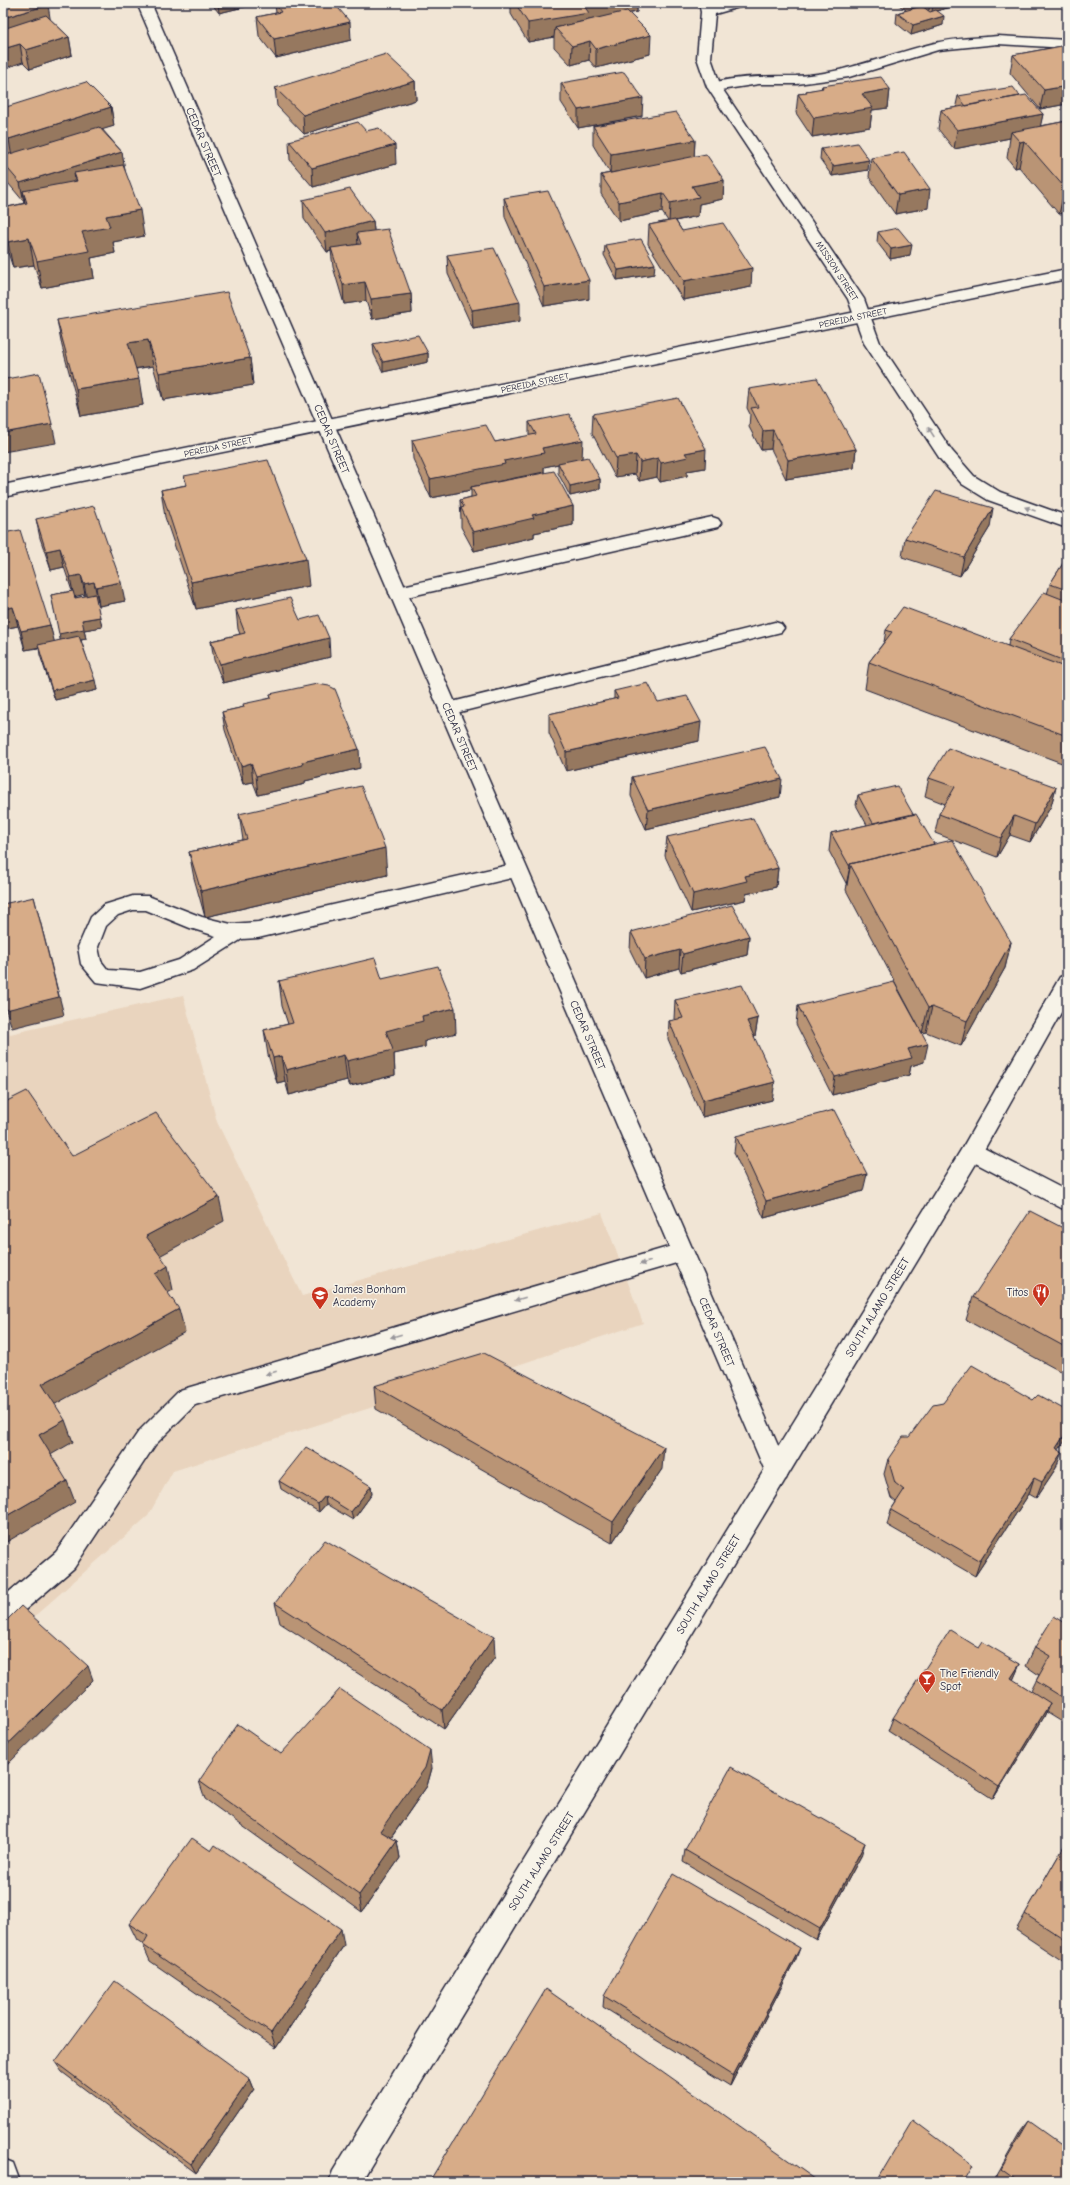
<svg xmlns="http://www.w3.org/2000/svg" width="1070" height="2185" font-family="'Comic Neue',sans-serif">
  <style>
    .built { fill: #e9d4be }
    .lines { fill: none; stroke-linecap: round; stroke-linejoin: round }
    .service-casing { stroke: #22223b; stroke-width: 3 }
    .minor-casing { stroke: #22223b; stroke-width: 3 }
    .tertiary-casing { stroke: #22223b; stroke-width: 3 }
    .secondary-casing { stroke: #22223b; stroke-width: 3 }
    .service { fill: #f7f3e8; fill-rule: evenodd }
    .minor { fill: #f7f3e8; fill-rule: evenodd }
    .tertiary { fill: #f7f3e8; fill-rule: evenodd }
    .secondary { fill: #f7f3e8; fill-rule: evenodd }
    .wall { fill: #b99475; stroke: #22223b; fill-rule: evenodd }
    .shaded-wall { fill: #96785f; stroke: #22223b }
    .building { fill: #d7ac88; stroke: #22223b }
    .oneway { fill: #97959a }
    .labels { text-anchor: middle; stroke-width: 3; stroke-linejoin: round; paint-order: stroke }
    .far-street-label { font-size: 9px; fill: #22223b; stroke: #f7f3e8 }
    .street-label { font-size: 11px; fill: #22223b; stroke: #f7f3e8 }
    .poi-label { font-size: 11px; fill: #22223b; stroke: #f7f3e8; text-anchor: start }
  </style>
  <rect width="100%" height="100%" fill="#f1e5d5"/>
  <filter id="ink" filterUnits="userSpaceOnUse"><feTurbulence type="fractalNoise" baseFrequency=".025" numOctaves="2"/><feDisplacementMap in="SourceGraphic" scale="8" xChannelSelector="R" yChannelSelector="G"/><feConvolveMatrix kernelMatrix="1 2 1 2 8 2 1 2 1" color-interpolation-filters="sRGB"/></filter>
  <g filter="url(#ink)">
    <!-- built -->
    <path class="built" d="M183,995L217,1122L302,1296L602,1213L643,1323L485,1376L423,1391L173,1471L148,1516L3,1644V1010L10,1034Z"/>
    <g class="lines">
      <defs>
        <path id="service" d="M998,36L1067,40V48L998,44L938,50L849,77L797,84H759L714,91L707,87C715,76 781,76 796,76C845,74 888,54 935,43C955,38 977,38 998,36Z
          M712,517L718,519L721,523L718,527L398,599L392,597L389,593L392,589L398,587Z
          M775,622L781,624L784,628L781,632L448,715L442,714L439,709L442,704L448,703Z
          M517,863L524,865L527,870L524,875L258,938L242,939L193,970L140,988L96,982L81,964L78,947L91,917L104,905L133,896H148L202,917L231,924L258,922ZM133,910H146L190,928L216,936L179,960L140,972L108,970L101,961L98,947L106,926L118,915Z
          M682,1243L690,1245L693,1252L690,1259L195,1405L155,1445L74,1568L12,1621L3,1625V1597L56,1552L139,1431L180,1390Z
          M3,2159L13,2163L20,2182H3Z"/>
        <path id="minor" d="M137,3H151L789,1471L786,1479L777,1482L768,1479L765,1471Z
          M699,3H713L714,6L723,3H745L743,6L715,14L711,58L721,87L864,299L880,343L952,451L974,476L1000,492L1067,516V528L988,500L962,484L940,459L864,343L848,299L707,87L697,58L701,12Z
          M972,1142L1067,1191V1211L964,1157L961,1151L964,1145Z"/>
        <path id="tertiary" d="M1067,269V279L3,497V485Z"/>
        <path id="secondary" d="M1067,975V1002L980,1157L361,2182H329L333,2171L964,1145L1060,977Z"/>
      </defs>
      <!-- service casing -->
      <use href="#service" class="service-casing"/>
      <!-- minor casing -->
      <use href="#minor" class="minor-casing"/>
      <!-- tertiary casing -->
      <use href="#tertiary" class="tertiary-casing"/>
      <!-- secondary casing -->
      <use href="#secondary" class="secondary-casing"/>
      <!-- service -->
      <use href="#service" class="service"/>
      <!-- minor -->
      <use href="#minor" class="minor"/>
      <!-- tertiary -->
      <use href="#tertiary" class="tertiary"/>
      <!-- secondary -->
      <use href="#secondary" class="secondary"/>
    </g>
    <!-- wall -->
    <path class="wall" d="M3,3L50,19L69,37L72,55L30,69L23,62Z
      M211,3H260L219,13Z
      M511,3H637V12L629,13L650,54L596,68L589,60L571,65L554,47V37L528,42L511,14Z
      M896,3H958V5L937,11L943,25L911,35L896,23L897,13L906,10Z
      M275,4L351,40L276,58L259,36L257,17L276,13Z
      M1067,45V104L1040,109L1010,73L1013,55Z
      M415,81L416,100L304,134L277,106L275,88Z
      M561,83L642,116L578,128L561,102Z
      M822,86L890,89L888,108L872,110L870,127L812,137L796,113L798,94L806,93V91L821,89Z
      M958,96H1020L1043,114L1040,126L1067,121V213L1059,214L1019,167L1015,168L1007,158L1010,138L954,149L938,129L941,110L958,107L956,105Z
      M111,107L114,126L102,129L122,152L125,171L144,236L113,242L115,253L91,258L94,278L42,288L34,265L13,268L3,237V208L25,203V202H24L3,177V156L9,154L3,148V108Z
      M593,126L695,140L694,157L724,180L723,199L699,204L698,216L676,221L682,231L751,287L683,300L648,244L649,225L668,221L662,212L619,221L601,194V175L610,173L593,145Z
      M366,131L396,164L313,187L290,160L289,141Z
      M821,149L868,170L832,176L820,159Z
      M871,158L928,208L895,214L869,177Z
      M504,198L589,299L544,306L505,217Z
      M303,200L373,221L374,231L411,294L412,313L372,319L366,301L344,304L333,267L331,251L327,252L304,219Z
      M878,232L910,255L890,259L877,242Z
      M605,245L654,274L617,280L604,255Z
      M447,255L520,321L473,329L448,274Z
      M57,320L250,358L253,385L163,400L153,366L136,369L143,405L81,416L62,346Z
      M373,344L428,353V362L383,372L374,354Z
      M749,389L856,449L854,468L786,479L771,449L761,450L749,427L750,414L747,408Z
      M593,414L705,468L687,471V476L660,482L657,477L639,481L635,474L615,477L592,433Z
      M529,422L582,458L600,479V489L570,496L558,473V464L544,467V472L573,506V525L534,533V537L474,551L461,527V519L460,500L471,497V490L431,498L413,459L412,440L495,442L529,436Z
      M184,476L309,586L196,609L165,517L161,490L186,485Z
      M36,519L125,601L99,606L98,601H96L102,627L84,630L86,639L81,640L97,690L55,700L40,655L39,648L25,650L18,626L3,629V533L50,625L54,642L61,640L51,595L72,591L64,567L51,570L40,538ZM85,594V596L75,598V596Z
      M990,527L960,576L902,557L905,538Z
      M1067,557V765L865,689L869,662L884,642L886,630L1008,646L1009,639L1047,594L1050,584Z
      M236,610L300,620L330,657L223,683L214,660L211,641L240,634L238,629Z
      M614,691L658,702L699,741L566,771L549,733V714L614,699Z
      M270,694L360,768L305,781V784L258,795L253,782L243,784L225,730L222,712L244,707L271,698Z
      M632,777L780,797L646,829L631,796Z
      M929,778L1056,787L1051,806L1030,842L1010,835L997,857L935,833L939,814L945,804L925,796Z
      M858,795L913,814L934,844L1011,942L1005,968L961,1046L926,1032L922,1033L846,890L847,885L829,851L831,833L867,825L856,805Z
      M239,814L387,875L205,917L194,878L189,852L243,840Z
      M667,837L778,868L776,887L746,894L745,900L691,912L665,856Z
      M631,932L749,936L747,955L681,972L679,968L644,978L630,950Z
      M382,979L456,1033L425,1041V1047L394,1054L395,1075L350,1086L347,1080L289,1095L285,1081L277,1083L268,1055L264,1030L288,1024L282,1006L279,981Z
      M675,1000L758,1018L755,1036L754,1037L772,1100L702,1117L668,1039L669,1021L675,1020L674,1019Z
      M798,1006L924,1062L911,1066L909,1075L832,1095L796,1024Z
      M736,1136L863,1191L764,1218L734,1153Z
      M1067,1230V1375L966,1320L973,1297Z
      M374,1386L662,1469L612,1543L376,1409Z
      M1059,1450L1056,1468L1036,1498L1029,1494L975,1576L887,1525L891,1510L896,1502L891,1498L884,1474L888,1459Z
      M279,1481L371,1486L372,1494L353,1520L326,1504L319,1512L281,1489Z
      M275,1603L495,1657L444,1729L280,1623Z
      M1067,1624V1725L1046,1712L1044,1717L993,1799L888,1731L893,1718L979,1648L1020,1664L1013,1680L1031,1691L1039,1675L1026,1666L1035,1647Z
      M281,1754L432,1768L427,1786L391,1838L397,1841L400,1858L362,1912L205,1799L199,1781Z
      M1067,1841V1964L1016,1930Z
      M685,1850L861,1856L816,1940L683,1862Z
      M129,1924L344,1945L276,2048L150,1961L143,1945V1944L137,1940Z
      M796,1959L730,2086L603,2007L604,1996Z
      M55,2062L250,2079L254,2089L196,2173L62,2072Z
      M1029,2121L1067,2182H1000L995,2178L1022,2130Z"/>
    <!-- shaded-wall -->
    <path class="shaded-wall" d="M218,3H260L219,13Z
      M582,3H637V12L589,20L555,28L554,37L528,42V23Z
      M913,3H930L929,10L912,15Z
      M933,3H958V5L932,12Z
      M48,5L51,24L3,38V18Z
      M944,16L943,25L911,35L913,25Z
      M350,22L351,40L276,58L274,39Z
      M651,35L650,54L596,68V49Z
      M69,37L72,55L30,69L26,50Z
      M590,41L589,60L571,65L572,46Z
      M20,44L23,62L3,69V49Z
      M415,81L416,100L304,134L303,115Z
      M1067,86V104L1040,109L1044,90Z
      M890,89L888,108L872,110L870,127L812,137L814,118L862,94Z
      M643,98L642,116L578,128V110Z
      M111,107L114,126L12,158L9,139Z
      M1043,114L1039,133L1011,132L1010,138L954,149L957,130Z
      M695,140L694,159L610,173L611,154Z
      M1024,141L1019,167L1015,168L1020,142Z
      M395,145L396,164L313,187L312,168Z
      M122,152L125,171L77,181L74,173L76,186L23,191L25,202H24L20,183Z
      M869,160L868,170L832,176L833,166Z
      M724,180L723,199L699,204L698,216L669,222L670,203L692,186Z
      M1067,187V213L1059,214L1065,188Z
      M930,189L928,208L895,214L898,195Z
      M663,193L662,212L619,221V202Z
      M140,210L144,236L113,242L115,253L91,258L94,278L42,288L37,261L106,216Z
      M373,221L375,240L357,233L358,244L332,251L331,248V251L327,252L325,233Z
      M29,238L34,265L13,268L8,242Z
      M912,245L910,255L890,259L891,249Z
      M655,264L654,274L617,280L618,270Z
      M752,268L751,287L683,300L684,281Z
      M589,280V299L544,306V287Z
      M365,282L366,301L344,304L343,285Z
      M411,294L412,313L372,319L371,299Z
      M520,302V321L473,329L472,310Z
      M148,340L153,366L133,369L128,343Z
      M428,353V362L383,372V362Z
      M250,358L253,385L163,400L159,373Z
      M139,379L143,405L81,416L76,389Z
      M52,424L56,443L3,452V433Z
      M773,430L771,449L761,450L763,431Z
      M583,440L582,459L544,467V472L471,487V490L431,498L430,479L504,461L542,448Z
      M706,449L705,468L687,471V476L660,482L661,463L685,453Z
      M856,449L854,468L786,479L788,460Z
      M636,455L635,474L615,477L616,458Z
      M658,458L657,477L639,481L640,462Z
      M600,479V489L570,496V486Z
      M573,506V525L534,533V537L474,551L473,532L532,515Z
      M993,508L990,527L960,576L964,557Z
      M60,548L64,567L51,570L46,551Z
      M306,559L309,586L196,609L191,582Z
      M81,575L85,594L74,597L70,577Z
      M94,582L98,601L88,604L84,584Z
      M121,582L125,601L99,606L96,587Z
      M13,607L18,626L3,629V609Z
      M100,617L102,627L84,630L86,639L61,644L59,634L82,620Z
      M50,625L55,644L25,650L21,631Z
      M329,638L330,657L223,683L220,664Z
      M95,680L97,690L55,700L52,690Z
      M701,722L699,741L566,771V752Z
      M359,749L360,768L305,781V784L258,795L256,776L302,762Z
      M251,763L253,782L243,784L241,766Z
      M782,779L780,797L646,829L648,810Z
      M1056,787L1051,806L1030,842L1035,824Z
      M1014,816L1010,835L997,857L1001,838Z
      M385,848L387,875L205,917L201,891Z
      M850,867L847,885H846Z
      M778,868L776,887L746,894L745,900L691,912L693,894L745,876Z
      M34,897L64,1015L12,1028L6,1010Z
      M749,936L747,955L681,972L683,954Z
      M1011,942L1005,968L961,1046L967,1021Z
      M680,950L679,968L644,978L645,959Z
      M932,1007L926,1032L922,1033L928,1008Z
      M455,1008L456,1033L425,1041V1047L394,1054L395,1075L350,1086L347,1061L386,1031L422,1016Z
      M758,1018L755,1036L744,1039L747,1021Z
      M928,1044L924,1062L911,1066L909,1075L832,1095L835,1077L908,1049Z
      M344,1055L347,1080L289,1095L286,1070Z
      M281,1056L285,1081L277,1083L273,1058Z
      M775,1082L772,1100L702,1117L703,1100Z
      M867,1174L863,1191L764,1218L766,1201Z
      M219,1197L224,1221L152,1260L146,1236Z
      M168,1266L173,1290L160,1297L155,1274Z
      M179,1309L185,1332L50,1407L42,1384Z
      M65,1420L73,1442L47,1457L39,1435Z
      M1067,1431V1438L1050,1463L1056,1448Z
      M664,1447L662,1469L612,1543L613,1522Z
      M1062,1452L1056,1468L1036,1498L1042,1482Z
      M1034,1478L1029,1494L975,1576L980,1561Z
      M67,1481L75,1502L3,1544V1518Z
      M371,1486L372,1494L353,1520L351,1512Z
      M325,1496L326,1504L319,1512L318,1504Z
      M494,1637L495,1657L444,1729L442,1710Z
      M1020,1664L1014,1678L1005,1692L1011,1678Z
      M88,1666L93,1680L3,1769V1749Z
      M1050,1703L1044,1717L993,1799L999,1787Z
      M430,1750L432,1768L427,1786L383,1849L380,1831Z
      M397,1841L400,1858L362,1912L359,1895Z
      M865,1843L861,1856L816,1940L820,1929Z
      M341,1929L344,1945L276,2048L271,2033Z
      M800,1948L796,1959L730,2086L733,2076Z
      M250,2079L254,2089L196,2173L191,2164Z"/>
    <!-- building -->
    <path class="building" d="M3,3H46L48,5L3,18Z
      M279,3H334L350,22L274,39L257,17L281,12L275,4Z
      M515,3H582L589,13L528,23Z
      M922,6L930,12L936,10L944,16L913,25L897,13Z
      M627,11L651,35L596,49L590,41L572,46L555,28Z
      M46,15L69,37L26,50L20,44L3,49V29Z
      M1067,45V86L1044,90L1013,55Z
      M386,54L415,81L303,115L275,88Z
      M624,72L643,98L578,110L561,83Z
      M881,77L890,89L862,94L873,108L814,118L798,94L807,93L806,91L823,88L822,86Z
      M86,82L111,107L9,139L3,133V108Z
      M1013,87L1020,96L966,106L958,96Z
      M1026,95L1043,114L957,130L941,110Z
      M676,112L695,140L611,154L593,126Z
      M1067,121V187L1065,188L1024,141L1020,142L1011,132Z
      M358,122L366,131L379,128L395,145L312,168L289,141Z
      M99,127L122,152L20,183L3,163V156Z
      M857,143L869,160L833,166L821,149Z
      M904,152L930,189L898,195L871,158Z
      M706,154L724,180L692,186L699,197L670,203L663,193L619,202L601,175Z
      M123,165L140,210L106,216L110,227L82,232L89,251L37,261L29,238L8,242L3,227V208L27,203L23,191L77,181L74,173Z
      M350,189L373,221L325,233L303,200Z
      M548,191L589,280L544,287L504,198Z
      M675,220L682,231L723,223L752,268L684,281L649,225Z
      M898,228L912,245L891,249L878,232Z
      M388,229L411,294L371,299L365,282L343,285L331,248L361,244L357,233Z
      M641,239L655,264L618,270L605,245Z
      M494,248L520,302L472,310L447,255Z
      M227,292L250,358L159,373L148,340L128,343L139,379L76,389L57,320Z
      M418,335L428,353L383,362L373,344Z
      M3,368L6,379L39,373L52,424L3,433Z
      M817,378L856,449L788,460L773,430L763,431L751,408L758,407L749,389Z
      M678,398L706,449L685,453L688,457L661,463L658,458L640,462L636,455L616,458L593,414Z
      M569,414L583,440L542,448L544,453L504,461L505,464L430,479L412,440L486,425L495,442L536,434L529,422Z
      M588,457L600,479L570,486L558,463Z
      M268,460L306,559L191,582L161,490L187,485L184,476Z
      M554,471L573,506L532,515L534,518L473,532L461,508L464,507L460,500L476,496L471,487Z
      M936,491L993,508L964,557L905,538Z
      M94,506L121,582L96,587L94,582L84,584L81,575L70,577L60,548L46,551L36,519Z
      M20,530L50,625L21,631L13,607L3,609V533Z
      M1067,557V590L1050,584Z
      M73,591L75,598L95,594L100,617L82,620L84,629L59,634L51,595Z
      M1044,592L1067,601V662L1009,639Z
      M290,598L300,620L319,615L329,638L220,664L211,641L245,633L236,610Z
      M903,607L1067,668V736L869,662L892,632L886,630Z
      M79,636L95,680L52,690L38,645Z
      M648,683L658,702L687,696L701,722L566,752L549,714L618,698L614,691Z
      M317,684L329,686L335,689L359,749L302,762L303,765L256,776L251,763L241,766L222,712L244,707L243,704L271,698L270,694Z
      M765,747L782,779L648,810L632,777Z
      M948,748L1056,787L1035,824L1014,816L1001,838L939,814L955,787L929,778Z
      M361,786L385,848L201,891L189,852L247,839L239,814Z
      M897,786L913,814L873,823L858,795Z
      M916,814L934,844L850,864V867L831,833Z
      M753,818L778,868L745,876L747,881L693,894L667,837Z
      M952,840L1011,942L967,1021L932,1007L928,1008L850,864Z
      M34,897L59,997L6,1010L3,996V904Z
      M732,905L749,936L683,954L680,950L645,959L631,932Z
      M375,958L382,979L438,966L455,1008L422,1016L423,1021L386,1031L393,1050L347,1061L344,1055L286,1070L281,1056L273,1058L264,1030L293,1023L279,981Z
      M894,982L928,1044L908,1049L912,1058L835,1077L798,1006Z
      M742,985L758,1018L747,1021L775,1082L703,1100L669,1021L683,1018L675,1000Z
      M27,1091L72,1156L156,1113L219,1197L146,1236L168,1266L155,1274L179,1309L42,1384L65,1420L39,1435L67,1481L3,1518V1103Z
      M834,1110L867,1174L766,1201L736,1136Z
      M1030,1211L1067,1230V1348L973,1297Z
      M484,1353L664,1447L613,1522L374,1386Z
      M972,1365L1033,1400L1038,1395L1067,1411V1431L1056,1448L1062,1452L1042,1482L1034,1478L980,1561L891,1510L904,1490L895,1483L888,1459L903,1437H909L933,1405L943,1403Z
      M306,1447L371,1486L351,1512L325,1496L318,1504L279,1481Z
      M325,1540L494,1637L442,1710L275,1603Z
      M21,1606L88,1666L3,1749V1624Z
      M1054,1616L1067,1624V1700L1036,1681L1050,1656L1035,1647Z
      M950,1630L979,1648L983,1642L1020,1664L1011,1678L1050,1703L999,1787L893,1718Z
      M340,1689L430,1750L425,1768L380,1831L397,1841L359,1895L199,1781L238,1724L281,1754Z
      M731,1767L865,1843L820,1929L685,1850Z
      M192,1838L211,1851L215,1845L341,1929L271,2033L143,1945L148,1936L129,1924Z
      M1067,1841V1941L1025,1914Z
      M673,1874L800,1948L733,2076L604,1996Z
      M115,1981L250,2079L191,2164L55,2062Z
      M546,1989L819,2182H429Z
      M913,2120L973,2165L963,2182H876Z
      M1029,2121L1067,2148V2182H1019L1001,2169Z"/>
    <!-- one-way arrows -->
    <defs><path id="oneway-solid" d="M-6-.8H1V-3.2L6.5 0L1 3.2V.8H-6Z"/></defs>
    <g class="oneway">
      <use href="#oneway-solid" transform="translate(931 432) rotate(-123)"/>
      <use href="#oneway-solid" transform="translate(1030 509) rotate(-160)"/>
      <use href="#oneway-solid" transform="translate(645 1263) rotate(164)"/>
      <use href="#oneway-solid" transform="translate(520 1299) rotate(164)"/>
      <use href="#oneway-solid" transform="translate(396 1336) rotate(164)"/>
      <use href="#oneway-solid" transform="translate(271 1373) rotate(164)"/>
    </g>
  </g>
  <!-- icons -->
  <defs>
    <symbol id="restaurant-pin" viewBox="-11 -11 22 30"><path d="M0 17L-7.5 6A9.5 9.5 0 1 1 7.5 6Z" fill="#c8321e" stroke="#f7f3e8"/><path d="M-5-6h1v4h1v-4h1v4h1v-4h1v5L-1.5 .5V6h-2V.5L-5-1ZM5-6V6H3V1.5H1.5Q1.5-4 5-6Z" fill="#fff"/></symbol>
    <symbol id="school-pin" viewBox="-11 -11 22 30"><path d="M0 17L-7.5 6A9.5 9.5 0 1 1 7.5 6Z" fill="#c8321e" stroke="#f7f3e8"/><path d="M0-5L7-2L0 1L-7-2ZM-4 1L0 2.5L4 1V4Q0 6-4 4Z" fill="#fff"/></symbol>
    <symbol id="bar-pin" viewBox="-11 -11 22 30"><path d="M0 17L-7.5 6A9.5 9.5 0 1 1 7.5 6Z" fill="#c8321e" stroke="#f7f3e8"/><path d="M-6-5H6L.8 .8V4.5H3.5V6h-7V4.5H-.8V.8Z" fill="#fff"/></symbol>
  </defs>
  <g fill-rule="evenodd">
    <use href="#restaurant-pin" x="1031" y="1282" width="20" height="27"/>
    <use href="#school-pin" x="310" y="1285" width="20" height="27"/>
    <use href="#bar-pin" x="917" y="1669" width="20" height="27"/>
  </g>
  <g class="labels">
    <!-- far-street labels -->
    <g class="far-street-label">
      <text transform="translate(837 271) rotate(57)" y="3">MISSION STREET</text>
      <text transform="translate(853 318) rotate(-12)" y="3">PEREIDA STREET</text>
      <text transform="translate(535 383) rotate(-12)" y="3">PEREIDA STREET</text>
      <text transform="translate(218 447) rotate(-12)" y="3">PEREIDA STREET</text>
    </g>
    <!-- street labels -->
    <g class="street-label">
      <text transform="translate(204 142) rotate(67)" y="4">CEDAR STREET</text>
      <text transform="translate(332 439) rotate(67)" y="4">CEDAR STREET</text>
      <text transform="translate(460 737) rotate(67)" y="4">CEDAR STREET</text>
      <text transform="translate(588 1035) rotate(67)" y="4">CEDAR STREET</text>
      <text transform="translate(877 1307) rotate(-59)" y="4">SOUTH ALAMO STREET</text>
      <text transform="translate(717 1332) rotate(67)" y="4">CEDAR STREET</text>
      <text transform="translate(708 1584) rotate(-59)" y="4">SOUTH ALAMO STREET</text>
      <text transform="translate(541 1861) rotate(-58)" y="4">SOUTH ALAMO STREET</text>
    </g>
    <!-- poi labels -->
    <g class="poi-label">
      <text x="333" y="1293">James Bonham<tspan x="333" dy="13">Academy</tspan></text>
      <text x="1028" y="1296" text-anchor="end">Titos</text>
      <text x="940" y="1677">The Friendly<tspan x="940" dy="13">Spot</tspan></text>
    </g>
  </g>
  <!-- margin -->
  <rect width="1070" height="2185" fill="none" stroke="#f7f3e8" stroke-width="16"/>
  <rect x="8" y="8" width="1054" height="2169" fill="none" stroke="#22223b" stroke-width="1.5" filter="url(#ink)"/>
</svg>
